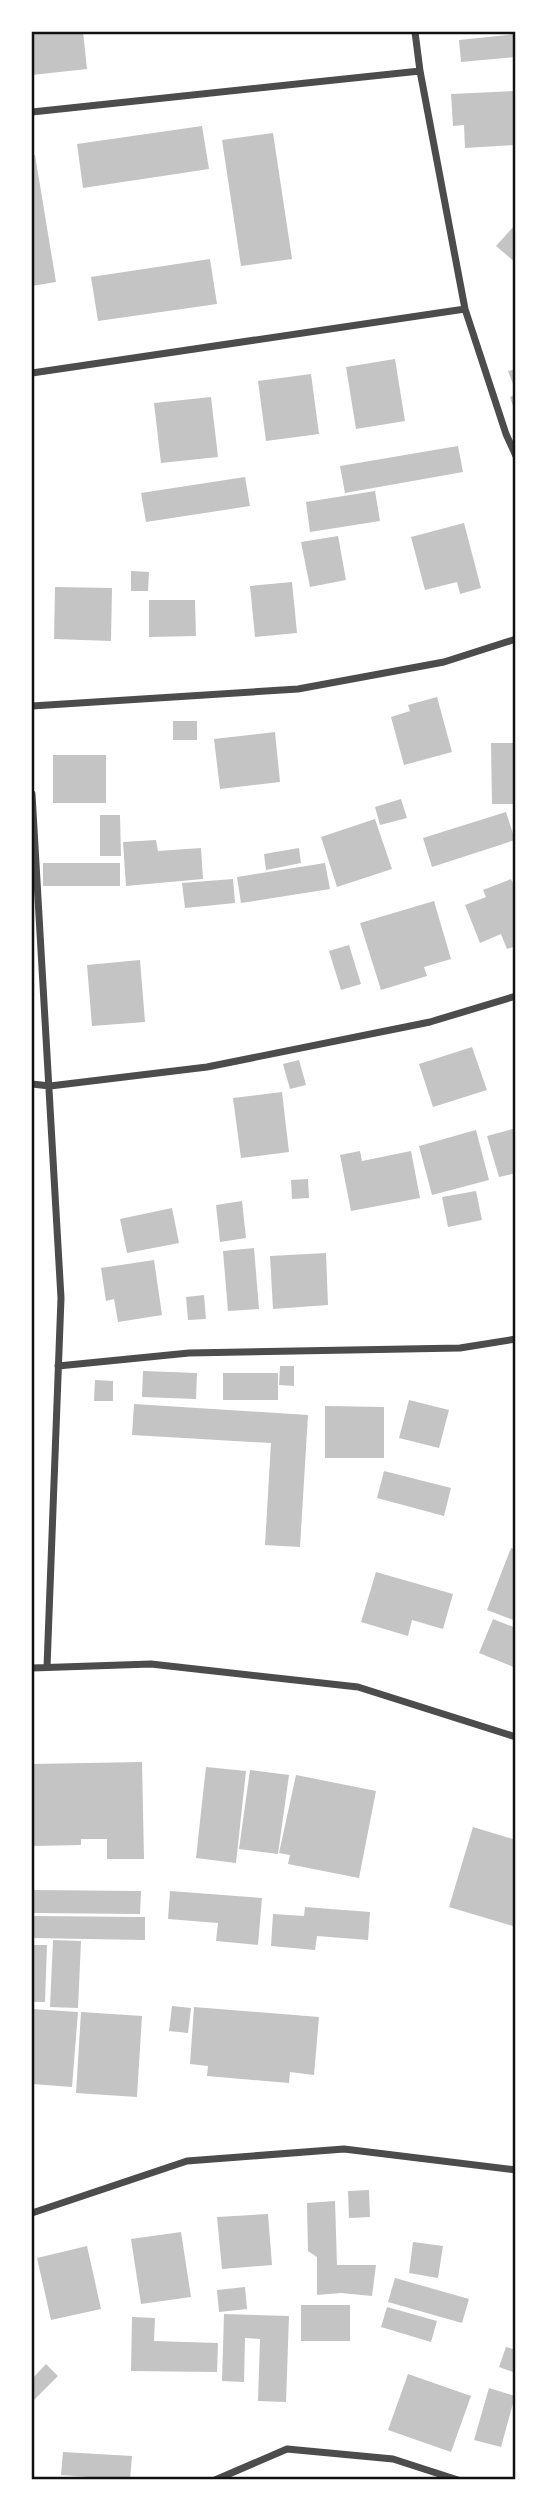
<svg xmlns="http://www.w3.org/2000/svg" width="547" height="2511" font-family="Spectral,serif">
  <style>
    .building { fill: #c4c4c4 }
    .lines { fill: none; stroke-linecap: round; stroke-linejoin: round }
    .minor { stroke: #4c4c4c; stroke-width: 7 }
    .neatline { fill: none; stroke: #111; stroke-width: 2.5 }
  </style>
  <rect width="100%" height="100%" fill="#fff"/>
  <!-- building -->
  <path class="building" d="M32,32H83L87,69L32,75Z
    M516,34V57L461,62L459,40Z
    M516,91V145L465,148L464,125L453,126L451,94Z
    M202,126L209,169L83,188L77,144Z
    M273,133L292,259L241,266L222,140Z
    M32,155H35L56,282L32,286Z
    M516,224V263L496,246Z
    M210,259L217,304L98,321L91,277Z
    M395,359L405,421L356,429L346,367Z
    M516,369V389H515L508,371Z
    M311,374L319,434L266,441L258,381Z
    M516,394V412H515L510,397Z
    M211,397L218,457L161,463L154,403Z
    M458,446L463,472L345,493L340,466Z
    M245,477L250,506L146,522L141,493Z
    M375,491L380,521L310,532L306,502Z
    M464,523L481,588L460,594L457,582L425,590L411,537Z
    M338,536L346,580L310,587L301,542Z
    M131,571L149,572L148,591H131Z
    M292,582L297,633L255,637L250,586Z
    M55,587L112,588L111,641L54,639Z
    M149,600H195L196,636L149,637Z
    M437,697L452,752L404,765L391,717L410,711L408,705Z
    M173,721H197V740H173Z
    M275,732L280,782L220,789L214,739Z
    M491,743H515L516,804H492Z
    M53,755H106V803H53Z
    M401,799L407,818L380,825L375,807Z
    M506,812L515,840L432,867L423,838Z
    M100,815H120L121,856H100Z
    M375,819L392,869L337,887L321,837Z
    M156,840L158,851L201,848L203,879L126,886L123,842Z
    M299,848L301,863L266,870L264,854Z
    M43,863H120V886H43Z
    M325,863L330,889L241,903L237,877Z
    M233,879L235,903L185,908L182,883Z
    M511,879L516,890V946L507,949L501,934L480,943L465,905L486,897L483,890Z
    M434,901L451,959L424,967L427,976L381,990L360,923Z
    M349,945L361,984L341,990L329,951Z
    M140,960L145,1022L92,1026L87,965Z
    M472,1047L487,1090L433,1107L419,1064Z
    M299,1060L306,1085L290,1089L283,1064Z
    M282,1092L289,1152L241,1158L233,1098Z
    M516,1128V1173L499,1177L487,1136Z
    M476,1130L489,1180L432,1195L419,1146Z
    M360,1151L362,1161L411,1151L420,1198L351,1211L340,1155Z
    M308,1179L309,1198L292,1199L291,1180Z
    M476,1191L482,1220L448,1227L442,1197Z
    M242,1201L246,1238L220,1242L216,1205Z
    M172,1208L179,1243L127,1253L120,1219Z
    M254,1248L259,1309L228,1311L223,1251Z
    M326,1253L328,1305L273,1309L270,1256Z
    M154,1260L162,1315L118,1322L114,1299L106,1301L101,1268Z
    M204,1295L206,1319L188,1320L186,1297Z
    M280,1366H294V1386L279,1385Z
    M143,1371L197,1373L196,1399L142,1397Z
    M223,1373H278V1400H223Z
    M95,1380L113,1381V1401H94Z
    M409,1400L449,1410L439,1448L399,1438Z
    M134,1404L308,1415L300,1547L265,1545L271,1443L132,1435Z
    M325,1406L384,1407V1458H325Z
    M384,1471L451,1488L444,1516L377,1498Z
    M511,1548L516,1550V1621L487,1610Z
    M376,1572L453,1594L443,1629L412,1620L408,1636L361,1622Z
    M493,1619L516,1628V1668L479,1653Z
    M142,1762L144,1859H107V1839H81V1845L32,1846V1764Z
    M206,1767L246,1771L236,1863L196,1858Z
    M250,1770L289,1775L278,1854L239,1849Z
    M296,1775L376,1791L359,1878L288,1864L290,1855L279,1853Z
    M473,1827L516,1840V1927L449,1907Z
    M32,1890L141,1891L140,1914L32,1913Z
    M170,1891L262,1898L258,1945L216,1941L218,1923L168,1919Z
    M305,1907L370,1912L368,1940L317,1936L315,1950L271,1946L273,1914L304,1916Z
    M32,1916L145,1917V1940L32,1938Z
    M53,1940L81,1941L78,2008L50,2007Z
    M32,1945H47L45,2002H32Z
    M172,2006L191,2008L188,2033L169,2031Z
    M194,2007L319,2017L314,2075L290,2072L289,2083L207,2076L208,2066L190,2064Z
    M32,2009L78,2012L72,2087L32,2084Z
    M81,2012L142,2016L137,2097L76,2093Z
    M369,2190L370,2217L349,2218L348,2191Z
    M335,2201L337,2265H376L372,2296L341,2293L317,2295V2257L308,2251L307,2203Z
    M268,2214L272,2265L222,2269L217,2217Z
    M181,2232L191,2297L141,2304L131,2239Z
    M413,2242L443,2246L438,2278L409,2273Z
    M87,2246L101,2309L51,2320L37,2258Z
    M395,2278L469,2299L462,2323L388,2302Z
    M245,2287L247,2309L219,2312L217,2290Z
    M301,2305H350V2341H301Z
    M387,2307L437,2321L431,2342L381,2327Z
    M224,2314L289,2316L286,2402L258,2401L260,2339L245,2338L244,2382L222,2381Z
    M132,2317L155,2318L154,2341L218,2343L217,2372L131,2371Z
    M506,2347L516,2350V2373L499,2367Z
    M46,2364L58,2376L32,2402V2379Z
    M408,2374L471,2396L451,2452L388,2430Z
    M489,2388L515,2396L501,2447L474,2440Z
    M63,2452L132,2456L130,2480L61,2475Z"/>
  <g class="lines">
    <!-- minor -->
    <path class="minor" d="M415,32L420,71L465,309L506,434L516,456
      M32,112L420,71
      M32,373L465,309
      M32,706L298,689L444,662L516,639
      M32,794L61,1298L47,1667
      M32,1084L50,1086L207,1067L430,1022L516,996
      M58,1366L189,1353L460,1348L516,1339
      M32,1668L151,1664L358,1687L516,1737
      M32,2213L187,2161L344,2149L516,2170
      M215,2480L287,2449L393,2459L458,2480"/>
  </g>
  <!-- border -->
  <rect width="547" height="2511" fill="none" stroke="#ffffff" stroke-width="66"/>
  <rect x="33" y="33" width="481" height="2445" class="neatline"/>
</svg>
